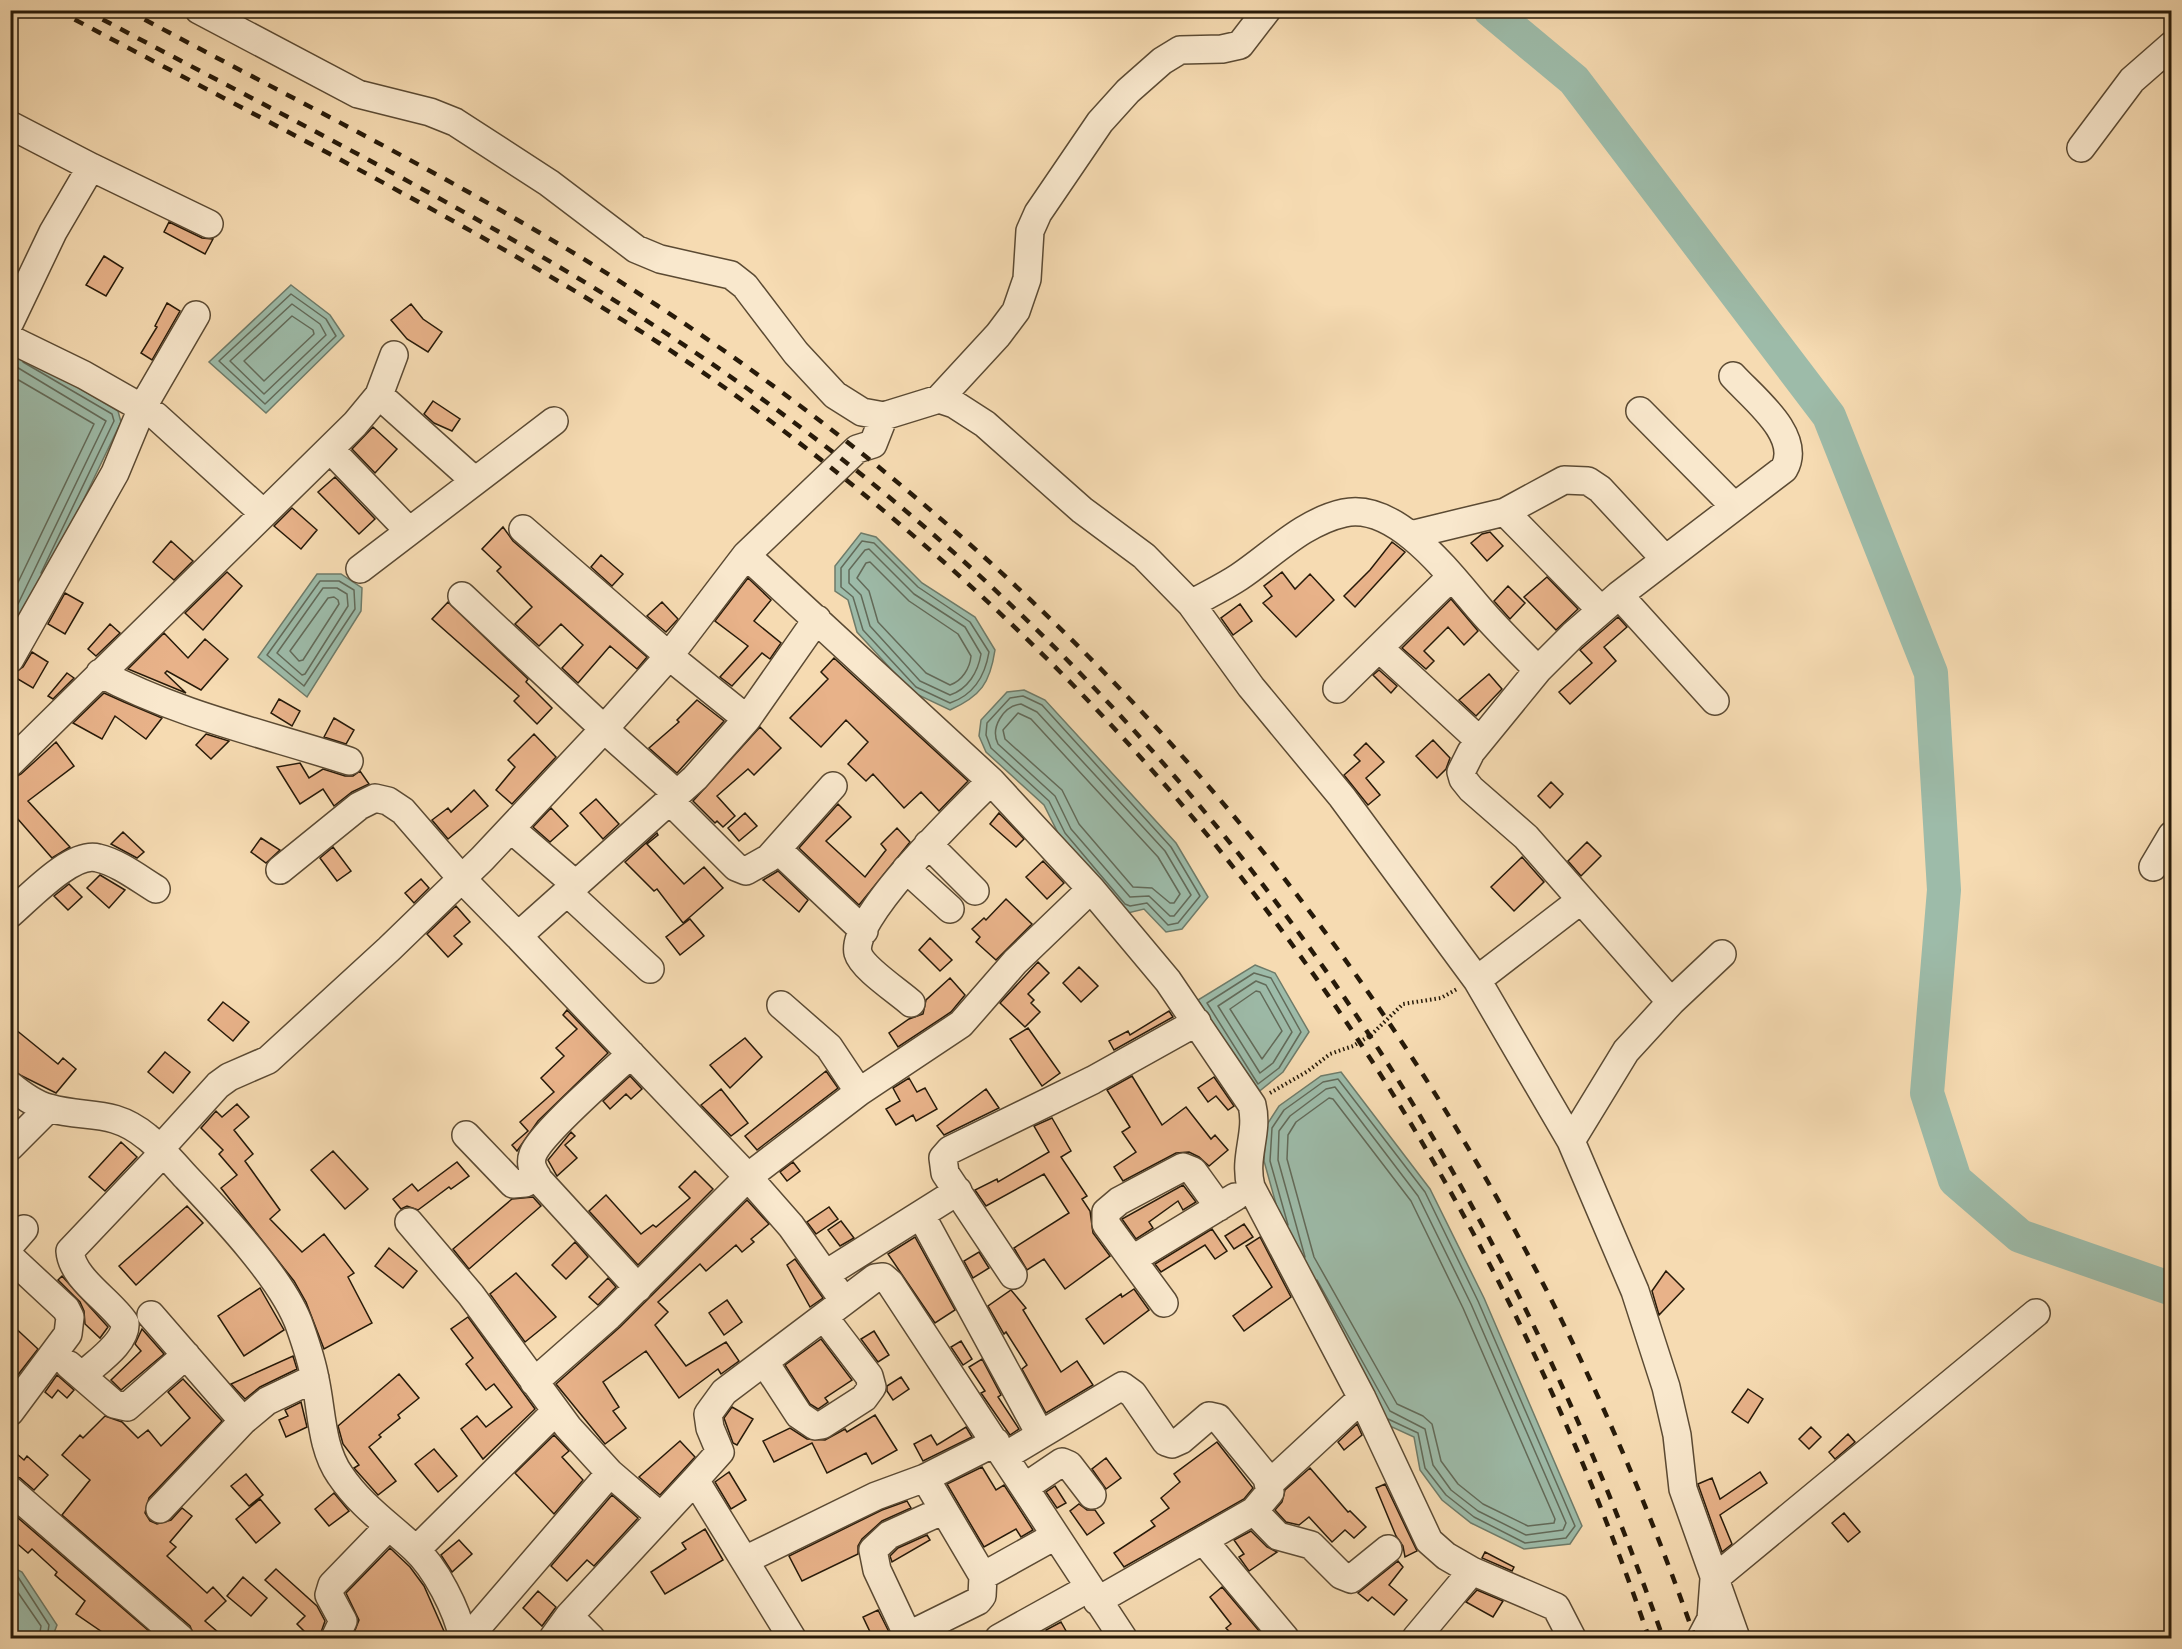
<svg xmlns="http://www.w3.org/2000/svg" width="2182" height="1649" font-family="'Libre Bodoni',serif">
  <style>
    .water { fill: #9dbba9; stroke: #6e7b69; stroke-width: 1.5 }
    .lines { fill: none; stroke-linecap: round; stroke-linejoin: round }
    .shore { stroke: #626a59; stroke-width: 1.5 }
    .river { stroke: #9dbba9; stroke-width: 34 }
    .building { fill: #e8b289; stroke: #271a09; stroke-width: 1.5 }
    .minor-casing { stroke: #5b4a33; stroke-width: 30 }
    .path { stroke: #271a09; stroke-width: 4; stroke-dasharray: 1.5 3; stroke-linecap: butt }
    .minor { stroke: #f9e8cd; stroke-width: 27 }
    .rail { stroke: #271a09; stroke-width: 4.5; stroke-dasharray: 10 10; stroke-linecap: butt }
  </style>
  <rect width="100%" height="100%" fill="#f6dbb2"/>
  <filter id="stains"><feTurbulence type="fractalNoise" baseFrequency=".00333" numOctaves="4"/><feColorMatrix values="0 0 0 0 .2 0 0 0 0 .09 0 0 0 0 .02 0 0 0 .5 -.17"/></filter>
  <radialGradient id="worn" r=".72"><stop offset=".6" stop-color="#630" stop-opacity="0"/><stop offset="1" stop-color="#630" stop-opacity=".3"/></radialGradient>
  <!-- water -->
  <path class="water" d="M291,285L330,315L344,336L266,413L209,362Z
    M16,351L118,411L121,422L29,613L20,622L11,624L10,353Z
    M861,533L876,537L922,583L975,617L995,650C990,683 981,696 950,710L912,692L857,632L848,600L835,591V566Z
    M317,574H341L362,588L361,611L307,697L258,657Z
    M1024,690L1045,700L1176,843L1208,897L1182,929L1166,932L1144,909L1128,913L1060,837L1044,805L986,752L979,736L981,720L1007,692Z
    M1255,965L1275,973L1309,1032L1283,1072L1256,1094L1198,1000Z
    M1341,1072L1430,1189L1484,1298L1582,1526L1570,1544L1524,1549L1471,1523L1442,1500L1420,1470L1414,1437L1381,1422L1293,1265L1264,1161L1266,1126L1279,1106L1321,1076Z
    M10,1566L22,1572L57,1625L52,1638H11Z"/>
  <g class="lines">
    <!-- shore -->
    <path class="shore" d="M291,294L326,319L336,336L265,404L219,361Z
      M292,304L320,324L326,335L264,394L230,361Z
      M292,316L313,330L314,334L264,381L244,361Z
      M23,362L112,414L114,421L41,573
      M10,366H15L106,421L18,604L10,610
      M10,375L94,424L10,599
      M862,541L874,543L918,587L970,622L989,652C985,676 974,695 950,703L916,687L863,630L853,597L841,587V568Z
      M869,549L914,594L965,627L981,654C978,672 968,689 950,695L920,681L870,626L861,595L849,583V570L865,550Z
      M870,562L909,601L958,634L971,656C970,668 962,681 950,685L926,673L878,622L869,591L857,578L866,563Z
      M320,581H339L354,590L355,609L304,686L267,655Z
      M323,588H337L347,594L348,606L305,674L302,675L277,653Z
      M334,597L338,600L339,604L303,660L299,661L290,651L328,598Z
      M1023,696L1042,705L1171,847L1200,896L1178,923L1168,925L1147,903L1130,906L1125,904L1065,833L1049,801L991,748L986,735L987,723L1010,698Z
      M1021,704L1037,712L1165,851L1191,895L1174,916H1170L1149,896L1130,897L1071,829L1055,796L998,744C990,728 1003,706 1021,704Z
      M1018,713L1031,719L1158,857L1180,894L1174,903H1170L1152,888L1133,887L1079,824L1062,790L1005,739L1003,730Z
      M1254,973L1271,978L1301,1032L1279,1068L1258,1084L1207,1003Z
      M1256,981L1266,985L1292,1032L1273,1063L1260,1073L1218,1006Z
      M1256,991L1260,992L1282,1031L1262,1059L1230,1009Z
      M1329,1098L1333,1099L1411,1201L1463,1308L1555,1519L1554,1523L1528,1526L1483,1504L1458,1484L1441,1461L1432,1424L1423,1416L1397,1404L1314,1257L1287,1159L1288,1135L1296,1122Z
      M1288,1225L1270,1161L1272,1128L1284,1110L1323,1082L1338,1079L1425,1192L1478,1301L1575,1526L1566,1538L1525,1543L1474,1517L1446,1495L1425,1468L1418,1433L1388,1419
      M1305,1257L1278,1160L1279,1131L1290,1116L1326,1089L1335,1087L1418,1196L1471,1304L1566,1523L1563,1530L1526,1535L1478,1511L1451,1490L1433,1465L1425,1429L1390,1411L1317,1280
      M10,1573L18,1577L49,1625L47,1638
      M10,1581L41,1626L39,1638"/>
    <!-- river -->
    <path class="river" d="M1490,10L1574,80L1829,416L1931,673L1944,890L1927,1093L1955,1180L2020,1236L2172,1289"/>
  </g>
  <!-- building -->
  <path class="building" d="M169,222L202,238L213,239L205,254L164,232Z
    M104,256L123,268L106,296L86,285Z
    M167,303L180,311L152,360L141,353L157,327L155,326Z
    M411,304L423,319L442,332L428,352L407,339L391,320Z
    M433,401L460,419L452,431L434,423L424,414Z
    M373,427L397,449L375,473L352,449Z
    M335,477L375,519L359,534L318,492Z
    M292,508L317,530L301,549L274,526Z
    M503,527L513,541L647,657L637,669L610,646L578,683L562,668L583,645L561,624L539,646L515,624L532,607L497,571L501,567L482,549Z
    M1490,532L1503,546L1487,561L1471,543L1482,534Z
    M171,541L193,561L174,580L153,562Z
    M1392,542L1405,552L1355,607L1344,596L1370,570Z
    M601,555L623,574L612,586L591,567Z
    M227,572L242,586L203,630L185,613Z
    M1282,572L1295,589L1310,574L1334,600L1296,637L1263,603L1272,596L1264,586Z
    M1547,577L1578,609L1556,630L1524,597Z
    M748,578L771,600L754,621L781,643L770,659L762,653L732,686L720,677L748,646L715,621Z
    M1508,586L1525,603L1510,619L1494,601Z
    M65,593L83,603L65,634L48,624Z
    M1451,599L1478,631L1464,645L1448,627L1424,651L1434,661L1426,669L1402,648Z
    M448,602L528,679L526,682L552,708L537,724L514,701L519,696L432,619Z
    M662,602L678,619L666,632L647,616Z
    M1240,604L1252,621L1233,635L1221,618Z
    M1618,617L1627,627L1604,647L1616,661L1570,704L1559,692L1592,663L1580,650Z
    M110,624L120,633L96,656L88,649Z
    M164,633L188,658L205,639L228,659L201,690L167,671L165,673L186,693L128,669Z
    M32,652L48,662L33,688L11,675L23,667Z
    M834,658L968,781L939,811L921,792L904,808L873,774L866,781L848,764L868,742L846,720L821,747L790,718L828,679L821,672Z
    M1379,670L1397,686L1391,693L1373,675Z
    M67,673L74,678L53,699L48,696Z
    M1489,674L1502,689L1476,716L1459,700Z
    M104,693L124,702L162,718L146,739L115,716L102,739L73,723Z
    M279,699L300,711L292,726L271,713Z
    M697,700L724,721L677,773L649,748L679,722L677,720Z
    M334,718L354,730L346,744L324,737Z
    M760,727L781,748L754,775L748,769L717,796L735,816L723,827L717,821L715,823L693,801Z
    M206,734L229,741L211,759L196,745Z
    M534,734L556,757L512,804L496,790L515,767L508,760Z
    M1433,740L1450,758L1446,769L1437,778L1416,756Z
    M56,742L74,766L28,801L70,847L52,858L17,818L10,823V780L21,774Z
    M1366,743L1384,762L1366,778L1380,795L1368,805L1344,775L1360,761L1354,755Z
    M300,763L309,778L323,769L345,776H353L360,771L369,784L352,792L334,806L323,789L300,804L277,767Z
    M1551,782L1563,794L1550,808L1538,796Z
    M474,790L488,806L448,839L432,820L448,808L451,812Z
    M596,799L619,824L603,839L580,813Z
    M838,804L851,817L826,841L865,877L886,850L881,844L897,828L910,842L859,905L799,848Z
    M551,808L568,826L550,842L533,827Z
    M745,813L757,826L739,841L728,828Z
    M999,813L1024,839L1016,847L990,824Z
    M123,832L144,852L137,858L111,844Z
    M657,833L658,835L647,844L684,884L704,867L723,888L683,923L657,889L654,891L625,862Z
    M261,838L280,850L266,863L251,852Z
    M1587,842L1601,856L1581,876L1568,861Z
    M333,847L351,871L337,881L320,858Z
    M1522,857L1544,882L1514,911L1491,887Z
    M1043,861L1064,883L1047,899L1026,877Z
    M778,871L808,900L799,912L763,880Z
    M100,875L125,890L109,908L87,888Z
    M421,879L429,888L414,903L405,893Z
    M69,884L82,897L68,910L54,896Z
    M1006,899L1032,924L996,960L976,942L980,937L972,929L984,918L986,920Z
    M456,906L470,922L454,936L462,944L448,957L427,934Z
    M690,919L704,936L680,955L666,937Z
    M930,938L952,960L940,971L919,950Z
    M1038,962L1049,973L1028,994L1034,1000L1031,1003L1040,1012L1025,1027L1000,1003Z
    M1079,967L1098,986L1081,1002L1063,983Z
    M950,978L965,995L951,1012L898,1047L889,1033L909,1019L923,1014L926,1000Z
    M223,1002L249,1022L233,1041L208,1020Z
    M567,1010L608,1053L538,1121L517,1151L512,1145L528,1131L520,1122L554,1092L541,1078L564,1056L556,1048L577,1029L563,1015Z
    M1169,1011L1173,1017L1114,1050L1109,1041L1128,1031L1130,1035Z
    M10,1025L58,1064L63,1058L76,1069L56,1093L10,1070Z
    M1028,1028L1060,1073L1042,1086L1010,1039Z
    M745,1038L762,1057L730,1088L710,1065Z
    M165,1052L190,1072L173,1093L148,1072Z
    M826,1071L838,1088L757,1150L745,1136Z
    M630,1076L642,1089L631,1099L626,1094L610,1109L603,1101Z
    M1132,1076L1162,1125L1186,1107L1211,1139L1215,1135L1228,1150L1209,1166L1199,1157L1189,1152L1176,1153L1123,1181L1114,1167L1136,1152L1122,1132L1130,1127L1107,1090Z
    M1214,1077L1234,1106L1228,1110L1216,1096L1208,1102L1198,1088Z
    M909,1078L917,1092L925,1088L937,1109L916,1121L913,1115L896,1125L886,1109L900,1101L893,1088Z
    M721,1089L748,1123L731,1136L701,1105Z
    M986,1089L999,1108L944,1135L937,1126Z
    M237,1104L249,1117L234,1130L253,1154L245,1161L280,1210L270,1219L302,1252L324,1234L354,1273L348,1277L372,1323L324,1349L306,1302L294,1281L221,1188L237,1175L219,1154L223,1150L201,1128L216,1111L222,1117Z
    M1052,1118L1071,1151L1061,1157L1087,1196L1082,1199L1090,1211L1093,1233L1110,1256L1065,1289L1044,1259L1027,1270L1014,1248L1069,1213L1044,1174L986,1206L975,1190L997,1179L998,1182L1049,1152L1034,1126Z
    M571,1132L575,1136L565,1145L577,1158L557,1176L548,1160Z
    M121,1142L137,1157L105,1191L89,1177Z
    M333,1151L368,1189L345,1209L311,1170Z
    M457,1162L469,1176L451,1189L449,1187L418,1210L407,1206L401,1209L393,1199L412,1184L418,1191Z
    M793,1162L800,1171L787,1181L780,1172Z
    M695,1171L713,1189L638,1265L589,1211L606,1195L641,1234L653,1225L656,1227L690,1198L679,1187Z
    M1183,1185L1196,1202L1183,1210L1178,1201L1149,1222L1153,1228L1136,1239L1122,1219Z
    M533,1197L541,1206L469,1269L453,1249L512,1199Z
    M747,1200L769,1224L751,1239L754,1242L742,1252L736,1245L706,1271L700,1264L658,1302L668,1312L655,1325L686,1366L726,1342L739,1361L721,1374L718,1369L679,1398L646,1351L603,1382L619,1407L613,1411L626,1428L605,1444L556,1384L620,1327Z
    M187,1206L203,1223L136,1285L119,1266Z
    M829,1207L838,1219L816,1234L807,1222Z
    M841,1221L854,1238L840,1246L828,1230Z
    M1244,1224L1253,1237L1234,1249L1225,1236Z
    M1212,1229L1227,1251L1215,1259L1205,1245L1161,1272L1155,1264Z
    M915,1237L955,1310L935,1323L888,1254Z
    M1260,1237L1291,1297L1244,1331L1233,1316L1272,1287L1246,1246Z
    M575,1242L588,1257L566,1279L552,1265Z
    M389,1248L417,1271L403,1288L375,1266Z
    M979,1252L989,1268L973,1278L964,1261Z
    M795,1259L823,1298L810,1307L787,1265Z
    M1666,1271L1684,1289L1659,1315L1652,1291Z
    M516,1273L556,1317L525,1342L490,1294Z
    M62,1276L108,1327L100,1338L85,1324L84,1311L80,1302L58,1280Z
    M608,1278L616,1287L598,1305L589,1297Z
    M260,1288L284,1330L244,1356L218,1316Z
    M1134,1289L1149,1310L1104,1344L1086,1319L1121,1294L1122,1297Z
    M1011,1290L1026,1308L1023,1310L1061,1372L1077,1361L1093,1385L1046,1413L1022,1369L1027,1365L1006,1332L1004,1334L988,1306Z
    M727,1300L742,1322L724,1335L709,1313Z
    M468,1317L535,1409L483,1459L461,1429L477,1416L486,1427L512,1407L494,1384L486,1390L466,1364L473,1358L451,1329Z
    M10,1323L38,1349L10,1385Z
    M142,1329L164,1354L121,1390L111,1380L141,1351L135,1344Z
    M874,1331L889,1355L878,1362L861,1339Z
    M821,1339L852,1380L825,1398L828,1402L818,1409L810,1404L785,1365Z
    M961,1341L972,1359L963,1365L951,1347Z
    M293,1356L297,1369L260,1387L245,1399L231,1384Z
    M982,1359L1001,1395L998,1397L1019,1429L1010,1435L981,1393L985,1391L969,1367Z
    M399,1374L419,1398L398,1415L400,1418L379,1435L381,1437L369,1447L396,1481L378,1495L354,1468L359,1465L343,1444L338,1426Z
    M57,1375L74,1390L67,1398L58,1390L52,1398L45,1392Z
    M901,1377L909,1389L893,1400L887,1391V1386Z
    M183,1379L222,1421L149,1498L145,1513L150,1521L157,1524L171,1520L182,1508L192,1516L170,1542L176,1547L167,1556L207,1593L213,1587L226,1601L205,1621L225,1638H195L190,1626L62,1515L90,1480L62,1455L80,1435L83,1438L105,1416L122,1422L138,1438L148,1430L161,1446L190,1418L168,1392Z
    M1748,1389L1763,1399L1748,1423L1732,1412Z
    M301,1402L307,1427L286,1437L279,1420L288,1416L285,1410Z
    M732,1407L753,1419L737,1445L733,1443L724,1418Z
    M875,1415L897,1450L872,1464L866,1453L827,1473L812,1443L774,1462L763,1441L790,1428L807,1439L825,1440L845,1429L847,1432Z
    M1357,1424L1362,1435L1344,1450L1338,1442Z
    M966,1427L972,1437L923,1461L914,1444L931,1435L937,1445Z
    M1811,1427L1821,1437L1809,1449L1799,1439Z
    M1848,1434L1855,1442L1835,1459L1829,1452Z
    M554,1435L569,1451L562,1457L583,1480L554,1514L515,1473Z
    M680,1441L695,1457L660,1495L639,1477Z
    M1217,1442L1253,1488L1244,1499L1124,1567L1114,1553L1155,1526L1151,1521L1169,1508L1161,1498L1180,1482L1174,1474Z
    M10,1448L24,1460L27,1456L48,1475L34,1490L20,1478L10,1475Z
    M434,1449L457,1476L438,1492L415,1464Z
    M1106,1458L1121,1478L1106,1489L1092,1469Z
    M982,1467L996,1490L1004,1485L1033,1530L1021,1537L1016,1529L984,1547L947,1484Z
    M1310,1468L1348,1512L1350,1511L1366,1527L1354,1538L1345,1530L1332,1542L1309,1517L1299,1525L1286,1522L1275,1510L1282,1502L1285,1490Z
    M729,1472L746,1500L731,1509L715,1482Z
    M1760,1472L1767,1483L1720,1515L1732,1544L1722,1552L1698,1484L1712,1478L1720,1499Z
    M246,1474L263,1495L249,1506L231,1486Z
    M1385,1484L1417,1551L1405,1557L1403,1546L1396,1536L1376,1488Z
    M1055,1486L1066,1503L1057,1508L1046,1492Z
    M334,1493L349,1511L329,1526L315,1509Z
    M612,1495L638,1518L594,1566L587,1560L567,1581L551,1566Z
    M260,1499L280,1523L256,1543L236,1519Z
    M907,1501L911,1508L882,1521L862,1539L858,1546V1554L802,1581L789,1556L882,1510Z
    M1079,1504L1087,1510H1095L1104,1523L1087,1535L1070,1511Z
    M10,1511L157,1638H111L76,1614L85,1601L55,1575L57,1572L32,1549L28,1553L14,1541L17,1537L10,1532Z
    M1844,1513L1860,1532L1848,1542L1832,1523Z
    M705,1529L723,1560L665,1594L651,1572L686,1549L682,1543Z
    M1251,1531L1267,1547L1277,1552L1249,1571L1239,1557L1244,1554L1234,1540Z
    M927,1535L930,1540L892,1562L890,1556L898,1548Z
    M459,1540L472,1554L452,1572L441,1555Z
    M390,1548L410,1567L424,1586L447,1638H352L359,1620L346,1593Z
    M1485,1552L1514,1567L1512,1571L1482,1558Z
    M1398,1561L1403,1567L1389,1585L1407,1600L1394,1615L1372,1597L1368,1601L1358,1593Z
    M276,1569L317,1606L325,1621L319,1638H311L297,1624L305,1616L265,1580Z
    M243,1577L267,1598L251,1616L227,1596Z
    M1222,1587L1265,1638H1235L1226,1628L1231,1624L1210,1597Z
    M1477,1590L1503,1601L1493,1617L1466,1602Z
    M538,1591L556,1607L542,1626L523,1608Z
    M878,1610L889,1632L888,1638H873L863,1617Z
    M1061,1622L1070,1638H1051L1046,1630Z"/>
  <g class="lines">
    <defs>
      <path id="minor" d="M199,10L358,94L430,112L455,122L549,183L636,249L660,259L731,275L745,286L796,353L835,395L862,412L884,416L939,399L954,404L985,424L1082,510L1144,556L1191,604L1251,687L1342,797L1477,980L1571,1141L1635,1291L1666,1387L1677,1435L1683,1489L1736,1638
        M10,125L91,167L53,232L10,322
        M2081,148L2132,80L2172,45
        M91,167L209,224
        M10,339L84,375L156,416L263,513
        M379,395L475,481
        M939,399L998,335L1016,311L1027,279L1030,231L1038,213L1100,122L1128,91L1162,61L1180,50L1222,49L1240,45L1267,10
        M1640,411L1734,506
        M330,449L409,531
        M1505,512L1601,610
        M523,529L669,656L747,719
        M1410,535L1505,512L1564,480L1588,481L1600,489L1665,559
        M746,555L857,449L873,444L884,416
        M360,569L554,421
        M1619,595L1715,701
        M462,596L604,729L669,656L746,555L991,781L1091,889L1168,981L1252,1105C1259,1133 1243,1157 1251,1187L1362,1398L1429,1541L1446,1556L1472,1571L1556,1607L1572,1638
        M1191,604C1207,595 1224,587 1239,577C1272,555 1303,522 1344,513C1398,501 1453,579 1484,614C1501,633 1519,651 1538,670
        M1379,648L1480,741
        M10,659L115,473L142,408L196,315
        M100,673C178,715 266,734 349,761
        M1337,689L1451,577
        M10,763L355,424L379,395L394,355
        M669,800L736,867L746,871L769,858L833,786
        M511,829L575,884
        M928,844L975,891
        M777,849L864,931
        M2153,867L2172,835
        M906,869L950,909
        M280,870L359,806L375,798L388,801L403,811L462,879L518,936L695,778L747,719L817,619
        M567,892L650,969
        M10,914C30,897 72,851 98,858C119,863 138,878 156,889
        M518,936L748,1177L791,1226L844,1301
        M1477,980L1581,900
        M1671,1002L1526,837L1471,789L1463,779L1461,772L1471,752L1538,670L1573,635L1619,595L1784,469C1803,436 1753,398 1733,376
        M911,1003C899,992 862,968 858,953C849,918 965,807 991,781
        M781,1005L829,1047L859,1092
        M631,1054C610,1074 542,1132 533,1154C529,1165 534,1171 539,1180L638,1288
        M10,1085C22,1095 34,1104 49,1108C86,1119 112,1108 147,1137C161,1148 173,1163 185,1176C220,1213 284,1280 300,1327C306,1344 312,1362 315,1379C322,1411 321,1448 340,1475C360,1505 388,1524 414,1548C436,1568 457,1610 463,1638
        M466,1135L513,1184L525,1183L537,1176
        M1571,1141L1626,1051L1671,1002L1722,954
        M10,1147L49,1108
        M160,1149L218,1085L229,1077L268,1060L389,949L482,859L604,729L676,793
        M921,1215L1040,1434
        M409,1222L471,1295L568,1427L610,1473L660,1516
        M10,1245L24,1229
        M10,1257L66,1309L70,1317L68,1334L10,1412
        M1133,1259L1235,1197
        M826,1274L958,1191
        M1013,1275L945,1173L943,1158L950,1150L1093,1080L1197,1022
        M1164,1303L1106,1224V1212L1119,1201L1183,1167L1193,1171L1219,1207
        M151,1315L243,1421
        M765,1363L799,1415L815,1426L822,1425L864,1398L872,1387L869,1376L824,1317
        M69,1365L114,1404L127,1407L186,1355
        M82,1376C95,1363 127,1343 125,1323C110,1300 72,1279 70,1251L163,1153
        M534,1382L609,1316L748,1177L859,1092L961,1024L1015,962L1091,889
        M1005,1456L1122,1386L1133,1394L1166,1442L1172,1444L1181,1440L1209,1416L1218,1418L1267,1478L1270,1492L1254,1511
        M695,1480L720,1452L710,1428L708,1414L724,1392L875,1278L883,1277L890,1283L1123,1638
        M1269,1484L1362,1398
        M1025,1487L1062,1462L1069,1465L1092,1495
        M10,1490L180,1638
        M160,1509L243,1421L267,1401L315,1378
        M1203,1540L1285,1638
        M416,1550L556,1411
        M745,1560L876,1496L925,1478L996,1442
        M983,1576L1055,1536
        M1097,1601L1254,1511L1278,1536L1311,1545L1341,1575L1351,1579L1388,1549
        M569,1616L591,1638
        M908,1636L877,1570L873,1550L889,1535L944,1510
        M335,1638L343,1621L329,1595L332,1585L388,1527
        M468,1638L610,1473
        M553,1638L569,1616L695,1480L792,1638
        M903,1638L978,1601L982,1596L983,1576L925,1478
        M999,1638L1089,1588
        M1416,1638L1472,1571
        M1701,1638L1711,1619L1714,1579L2036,1313"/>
    </defs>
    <!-- minor casing -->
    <use href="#minor" class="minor-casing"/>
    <!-- path -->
    <path class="path" d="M1270,1093L1308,1071L1330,1054L1353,1046L1371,1035L1403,1004L1441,998L1457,989"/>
    <!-- minor -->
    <use href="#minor" class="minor"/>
    <!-- rail -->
    <path class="rail" d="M57,10C251,114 450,212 637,329C723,383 805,445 884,511C1246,810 1497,1195 1649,1638
      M85,10C307,129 543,243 748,389C1189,702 1486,1131 1663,1638
      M127,10C305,106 489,195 658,306C1154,632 1499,1079 1695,1638"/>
  </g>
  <!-- margin -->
  <rect width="2182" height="1649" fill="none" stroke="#f6dbb2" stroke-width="36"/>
  <rect x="12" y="12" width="2158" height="1625" fill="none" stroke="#271a09" stroke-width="3"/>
  <rect x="18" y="18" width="2146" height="1613" fill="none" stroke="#271a09" stroke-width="1.5"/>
  <rect width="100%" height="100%" filter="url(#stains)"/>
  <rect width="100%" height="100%" fill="url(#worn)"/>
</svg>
